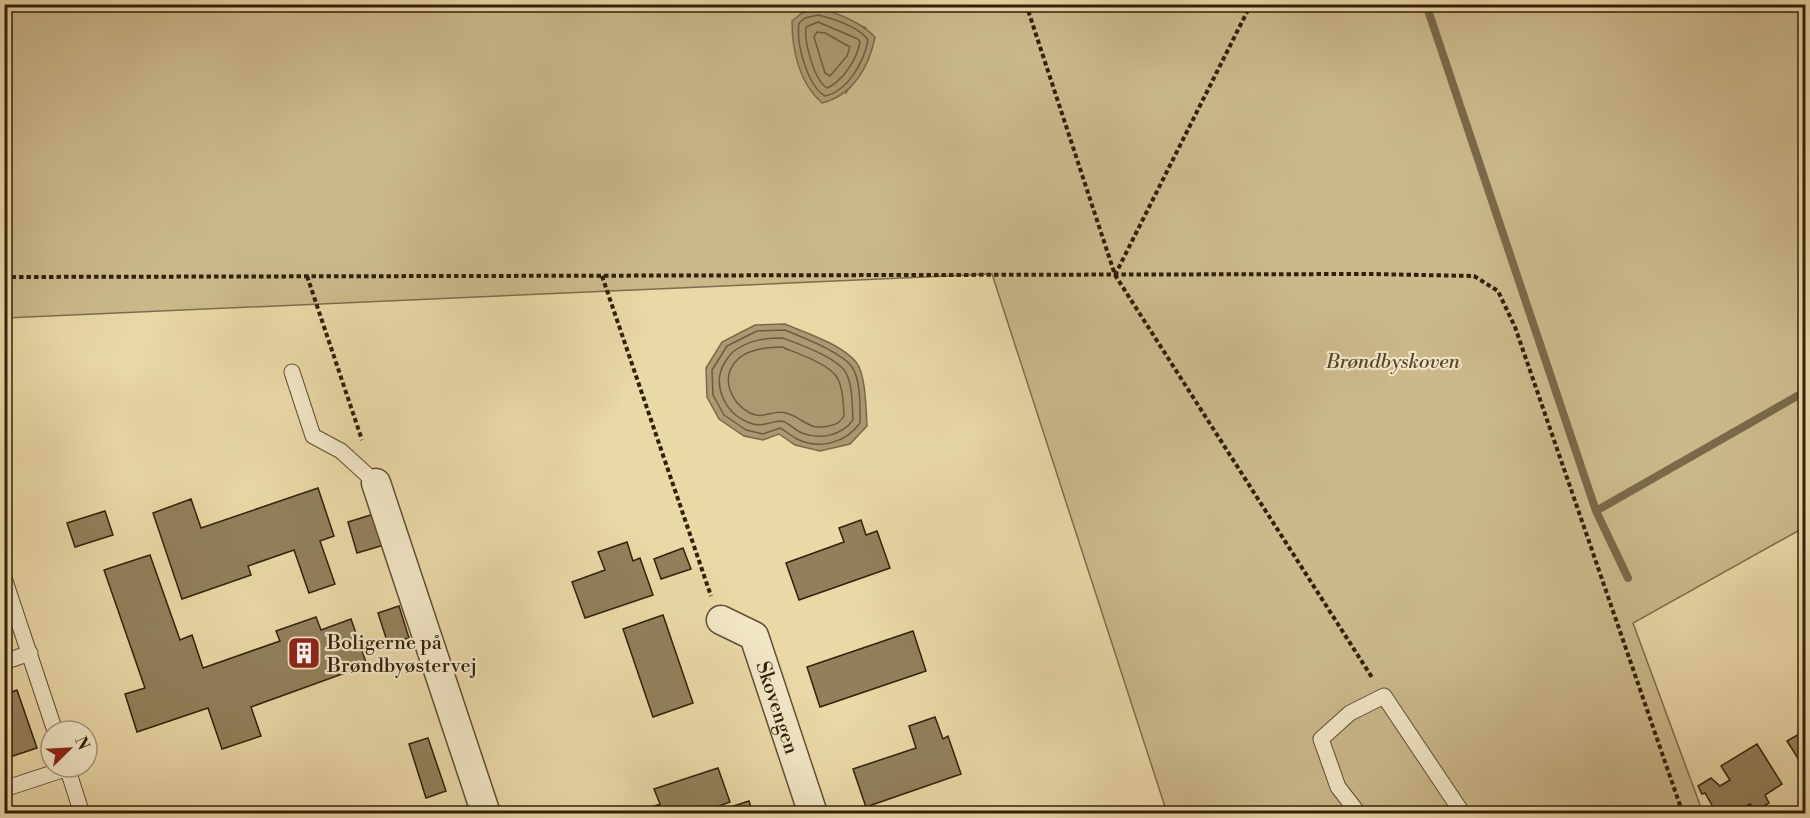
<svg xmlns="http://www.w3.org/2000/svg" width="1810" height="818" font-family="'Libre Bodoni',serif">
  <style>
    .green { fill: #cbb98c; stroke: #7e6c4c; stroke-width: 1.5; fill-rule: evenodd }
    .water { fill: #ab9972; stroke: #7b6949; stroke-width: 1.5 }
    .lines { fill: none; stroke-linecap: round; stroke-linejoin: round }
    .shore { stroke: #6e5c3e; stroke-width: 1.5 }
    .stream { stroke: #7b6949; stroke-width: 8 }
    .building { fill: #92805c; stroke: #32200b; stroke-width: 1.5 }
    .lane-casing { stroke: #604e32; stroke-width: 17 }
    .street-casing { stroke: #604e32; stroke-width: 31 }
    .path { stroke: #32200b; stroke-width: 4; stroke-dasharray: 4.5 3; stroke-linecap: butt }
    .lane { stroke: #f1e6c6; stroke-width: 15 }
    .street { stroke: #f1e6c6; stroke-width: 28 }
    .labels { text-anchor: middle; stroke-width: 4.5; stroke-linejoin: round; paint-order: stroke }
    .park-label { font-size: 20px; font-style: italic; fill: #58462b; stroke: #f1e6c6 }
    .poi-label { font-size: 20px; fill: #32200b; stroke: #f1e6c6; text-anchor: start }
    .street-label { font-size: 20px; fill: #32200b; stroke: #f1e6c6 }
  </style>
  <rect width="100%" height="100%" fill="#ead8a7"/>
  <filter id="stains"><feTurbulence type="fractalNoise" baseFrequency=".00333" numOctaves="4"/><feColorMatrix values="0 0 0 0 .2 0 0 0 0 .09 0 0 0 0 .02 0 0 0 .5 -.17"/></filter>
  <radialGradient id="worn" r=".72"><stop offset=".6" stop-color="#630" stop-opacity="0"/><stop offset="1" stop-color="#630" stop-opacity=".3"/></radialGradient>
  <!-- green -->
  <path class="green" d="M4,5H1805V527L1633,623L1703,813H1167L992,274L5,318ZM832,12L866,28L853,82L846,93Z"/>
  <!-- water -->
  <path class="water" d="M817,8C838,13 860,22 875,37C869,67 853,95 822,103C799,83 792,50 792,21L802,13Z
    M785,324C806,333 841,344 856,362C866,374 866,410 867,426L850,444L820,451L795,445L779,434L763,440L744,436L719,419L707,397L706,368L722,342L755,325Z"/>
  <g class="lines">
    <!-- shore -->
    <path class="shore" d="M818,15C834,19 859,27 868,40C864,62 848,91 825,96C807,85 796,43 799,23L805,18Z
      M818,22L858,39L860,42C857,59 843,81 827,88C814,80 804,42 806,27Z
      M817,32L825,33L850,47L847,56L830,76L825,73L814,37Z
      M785,330C801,337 842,352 852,367C861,380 860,407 860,423C846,443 819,450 797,439C791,436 786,431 780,428L763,434L746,430L724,415L713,395L712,370L727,346L757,331Z
      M783,338C799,344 838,358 846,373C853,387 852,405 853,420C841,436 820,440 802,433C795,430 789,423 782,421C770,421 762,428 750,423C725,414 711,385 725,362C728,358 730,354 734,351C749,340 765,338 783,338Z
      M782,347C796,353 831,364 838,379C844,391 843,404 844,416C840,423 836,424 829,426C808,431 804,418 786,413C773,409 763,420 750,413C731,403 719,377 738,359C749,349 767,347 782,347Z"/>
    <!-- stream -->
    <path class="stream" d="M1426,4L1596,511L1628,578
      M1596,511L1806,391"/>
  </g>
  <!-- building -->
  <path class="building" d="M318,488L334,536L320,541L335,584L309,593L294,550L248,566L251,575L182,599L153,513L191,499L201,528Z
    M105,511L113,535L75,547L67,523Z
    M374,514L384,545L357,553L348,522Z
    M861,520L866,535L877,531L890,568L799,600L786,563L844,542L839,528Z
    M627,542L633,561L640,558L653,595L585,618L572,582L605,570L598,552Z
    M683,548L691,569L661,579L654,559Z
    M150,555L180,640L192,635L203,668L280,641L276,631L316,617L321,630L351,619L367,665L251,707L261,736L222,749L208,708L137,732L125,694L145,688L104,570Z
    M399,606L409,638L388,644L378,613Z
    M663,615L693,703L653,717L623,629Z
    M913,631L926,671L820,707L807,667Z
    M17,690L37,748L4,759V695Z
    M935,717L943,739L948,736L961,774L866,807L853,769L916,748L909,726Z
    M1806,730V771L1787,741Z
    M428,738L446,791L426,798L409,744Z
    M1757,744L1782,784L1765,795L1769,803L1755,811L1750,804L1736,812L1733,808L1723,814H1717L1705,793L1702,794L1698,786L1711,778L1720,786L1730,780L1721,766Z
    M718,768L730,802L697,814H633L660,804L654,789Z
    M749,801L753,814L712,813Z"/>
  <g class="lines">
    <defs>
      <path id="lane" d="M292,372L313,436L341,451L376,483
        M4,578L55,731
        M4,662L30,653
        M67,767L82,814
        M4,789L68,768
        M1359,814L1338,787L1321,739L1350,713L1384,696L1463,814"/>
      <g id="street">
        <path d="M376,483L486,814"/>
        <path id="s1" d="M721,620L754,636L813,814"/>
      </g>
    </defs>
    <!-- lane casing -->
    <use href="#lane" class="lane-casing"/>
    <!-- street casing -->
    <use href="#street" class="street-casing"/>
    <!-- path -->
    <path class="path" d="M1026,4L1115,275L1373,679
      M1115,275L1251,4
      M307,276L362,440
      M602,276L711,596
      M4,277L1371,274L1474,276L1498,291L1515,327L1683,814"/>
    <!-- lane -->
    <use href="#lane" class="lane"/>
    <!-- street -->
    <use href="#street" class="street"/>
  </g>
  <!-- icons -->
  <defs>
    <symbol id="building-square" viewBox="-11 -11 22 22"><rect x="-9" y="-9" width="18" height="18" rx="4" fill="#8f2418" stroke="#f1e6c6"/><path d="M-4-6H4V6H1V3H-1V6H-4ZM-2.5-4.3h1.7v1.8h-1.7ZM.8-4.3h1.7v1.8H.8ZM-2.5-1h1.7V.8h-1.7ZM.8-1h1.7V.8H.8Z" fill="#fff"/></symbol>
  </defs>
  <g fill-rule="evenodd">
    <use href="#building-square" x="285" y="634" width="38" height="38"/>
  </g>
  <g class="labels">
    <!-- park labels -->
    <g class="park-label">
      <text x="1393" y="368">Brøndbyskoven</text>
    </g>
    <!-- poi labels -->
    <g class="poi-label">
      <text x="327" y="649">Boligerne på<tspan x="327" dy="23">Brøndbyøstervej</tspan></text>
    </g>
    <!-- street labels -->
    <g class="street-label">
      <text dy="7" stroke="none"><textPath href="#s1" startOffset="112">Skovengen</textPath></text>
    </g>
  </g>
  <!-- margin -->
  <rect width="1810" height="818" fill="none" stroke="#ead8a7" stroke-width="24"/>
  <rect x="6" y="6" width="1798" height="806" fill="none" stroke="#32200b" stroke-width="3"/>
  <rect x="12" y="12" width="1786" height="794" fill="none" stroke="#32200b" stroke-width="1.5"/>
  <!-- north arrow -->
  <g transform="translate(69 749) rotate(66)"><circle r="28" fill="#f1e6c6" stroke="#a5977b" stroke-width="1.5"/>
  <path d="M0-4.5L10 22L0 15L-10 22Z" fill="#8f2418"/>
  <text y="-9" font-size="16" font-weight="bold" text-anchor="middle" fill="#32200b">N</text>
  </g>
  <rect width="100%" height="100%" filter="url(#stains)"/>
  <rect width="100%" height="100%" fill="url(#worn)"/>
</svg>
